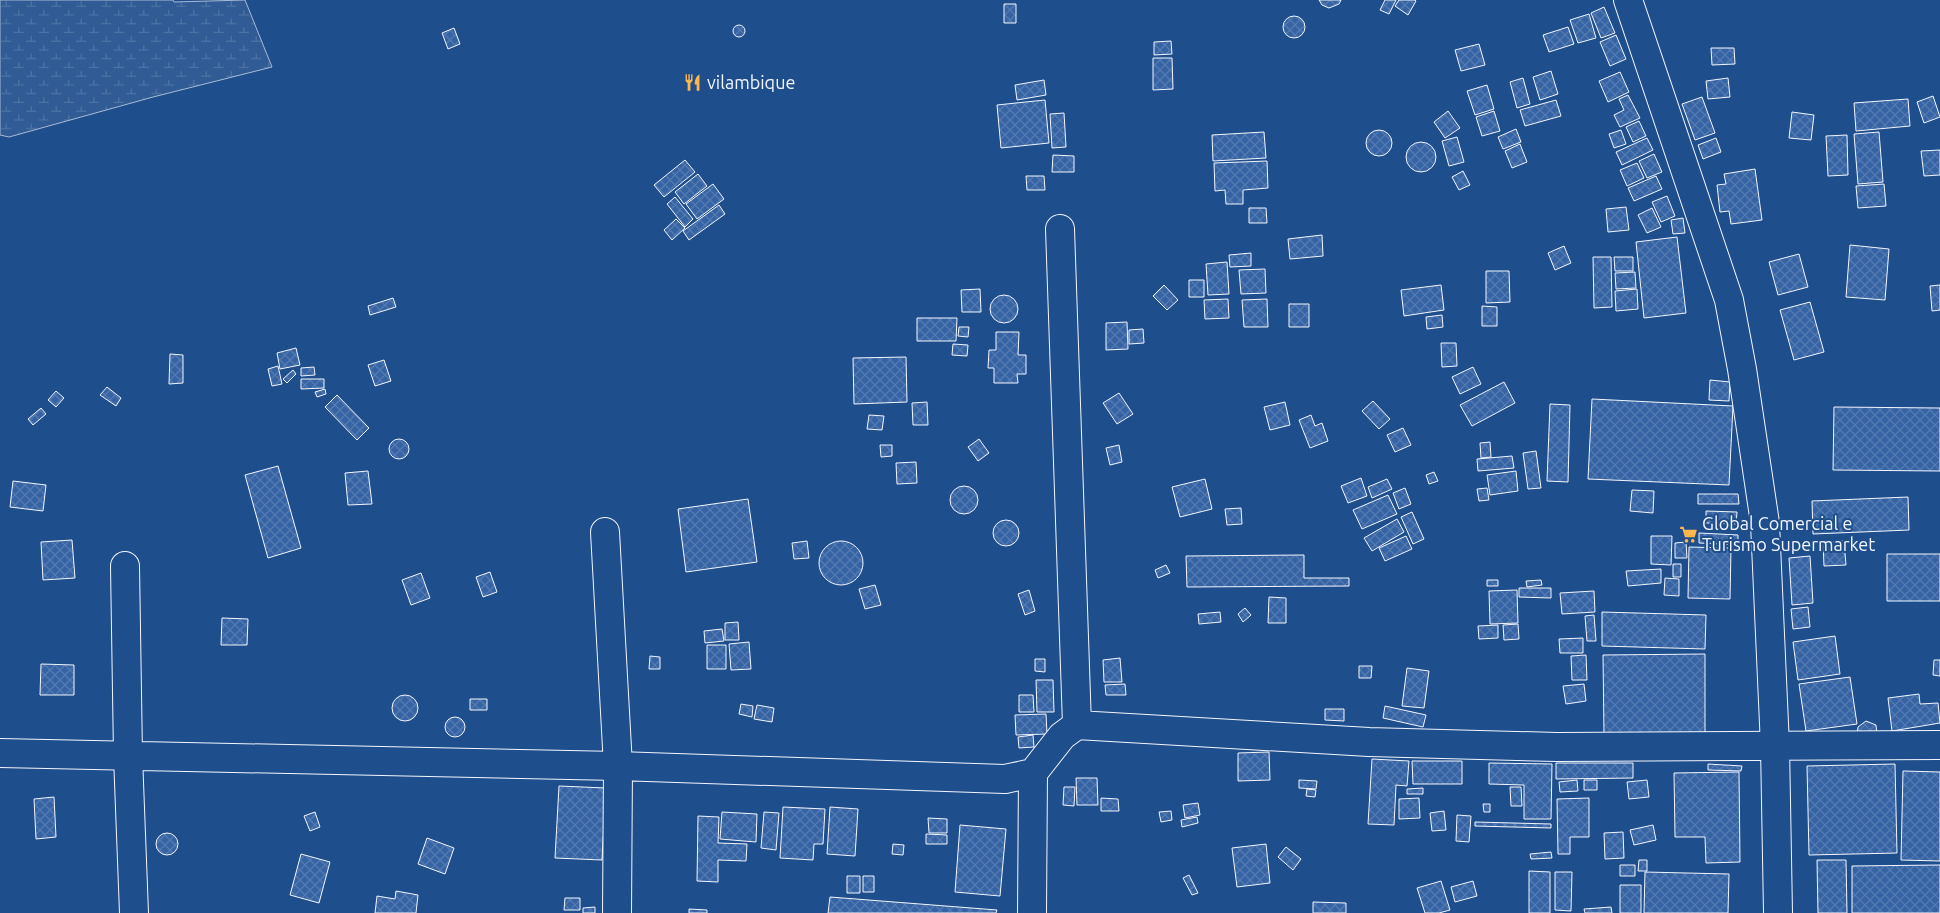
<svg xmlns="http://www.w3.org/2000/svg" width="1940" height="913" font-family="Ubuntu,sans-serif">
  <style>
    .wetland { fill: url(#wetland-marsh); stroke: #a8bbd7 }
    .building { fill: url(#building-cross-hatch); stroke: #f2f6ff }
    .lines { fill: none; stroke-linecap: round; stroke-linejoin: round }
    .street-casing { stroke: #f2f6ff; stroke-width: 30 }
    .street { stroke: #1f4e8c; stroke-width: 28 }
    .labels { text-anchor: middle; stroke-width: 4; stroke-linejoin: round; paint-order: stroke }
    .poi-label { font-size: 18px; fill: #f2f6ff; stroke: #1f4e8c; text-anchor: start }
  </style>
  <defs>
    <pattern id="wetland-marsh" width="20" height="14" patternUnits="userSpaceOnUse" patternTransform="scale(1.25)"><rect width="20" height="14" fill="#305b95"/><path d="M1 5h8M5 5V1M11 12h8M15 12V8" fill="none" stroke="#4e73a5"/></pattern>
    <pattern id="building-cross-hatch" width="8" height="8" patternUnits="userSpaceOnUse" patternTransform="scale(1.25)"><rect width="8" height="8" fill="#3563a3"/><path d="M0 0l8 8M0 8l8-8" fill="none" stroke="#537ab1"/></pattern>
  </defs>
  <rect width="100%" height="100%" fill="#1f4e8c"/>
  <!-- wetland -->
  <path class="wetland" d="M0,0H173L174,2L245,0L272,67L153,97L9,137L0,135Z"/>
  <!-- building -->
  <path class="building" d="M1319,0H1341L1339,4L1329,8L1322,5Z
    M1385,0H1396L1389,14L1380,10Z
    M1399,0H1415L1416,1L1408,15L1395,6Z
    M1004,4H1016V23H1004Z
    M1604,7L1615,33L1601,38L1591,13Z
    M1589,14L1596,38L1578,43L1570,20Z
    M1283 27a11 11 0 1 1 22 0a11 11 0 1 1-22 0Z
    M733 31a6 6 0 1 1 12 0a6 6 0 1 1-12 0Z
    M1568,27L1574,44L1549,52L1543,35Z
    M454,28L460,44L448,49L442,33Z
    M1616,35L1626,59L1610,66L1600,42Z
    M1171,41L1172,54L1154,55V42Z
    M1479,44L1485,65L1461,71L1455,50Z
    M1711,48H1734L1735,64L1712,65Z
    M1153,58H1172L1173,89L1153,90Z
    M1551,71L1558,94L1540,100L1533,77Z
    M1620,72L1629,92L1608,102L1599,81Z
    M1523,78L1530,104L1517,108L1510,82Z
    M1728,78L1730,97L1708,99L1706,81Z
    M1044,80L1046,95L1017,100L1015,85Z
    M1487,85L1494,109L1475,115L1467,91Z
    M1628,95L1640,118L1620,127L1614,115L1624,110L1619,99Z
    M1933,96L1940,117L1924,123L1917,102Z
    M1702,97L1715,133L1695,140L1682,104Z
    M1908,99L1910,126L1856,131L1854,103Z
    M1045,100L1049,143L1001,148L997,105Z
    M1556,100L1561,116L1525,126L1520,110Z
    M1448,111L1460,128L1445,138L1434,122Z
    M1494,111L1500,131L1482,136L1476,117Z
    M1792,112L1814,115L1811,140L1789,138Z
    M1064,113L1066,147L1052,148L1050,114Z
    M1639,121L1646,136L1633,142L1626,127Z
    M1516,129L1521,142L1503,149L1498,137Z
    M1366 143a13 13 0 1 1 26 0a13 13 0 1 1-26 0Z
    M1621,130L1626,144L1614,148L1609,134Z
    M1264,132L1266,158L1213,161L1212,135Z
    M1879,132L1883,182L1858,184L1854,134Z
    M1847,135L1848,175L1828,176L1826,136Z
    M1457,137L1464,162L1449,166L1442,141Z
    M1647,138L1653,150L1622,165L1616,152Z
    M1716,138L1721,152L1703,159L1698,145Z
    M1406 157a15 15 0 1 1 30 0a15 15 0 1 1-30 0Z
    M1520,144L1527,162L1512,168L1505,151Z
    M1940,150V175L1924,176L1921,151Z
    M1654,154L1662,172L1647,178L1639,161Z
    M1053,155L1074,156V172H1052Z
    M685,160L695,172L664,197L654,185Z
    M1267,161L1268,188L1243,190V204H1226L1225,190L1215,191L1214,163Z
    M1637,163L1644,178L1627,186L1620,170Z
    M1755,169L1762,220L1731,224L1729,211L1720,212L1717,185L1726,184L1724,174Z
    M1463,171L1470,185L1459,190L1452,177Z
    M698,174L707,186L684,204L675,192Z
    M1026,176H1044L1045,190H1027Z
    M1656,176L1662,189L1634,201L1628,188Z
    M713,184L724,199L697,219L686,204Z
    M1884,184L1886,206L1858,208L1856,186Z
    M1667,196L1675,216L1661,222L1652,202Z
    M675,197L693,219L685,227L667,204Z
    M719,205L725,214L689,240L683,231Z
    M1626,207L1629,230L1608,232L1606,209Z
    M1249,208H1266L1267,223H1249Z
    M1652,208L1661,227L1647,233L1638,215Z
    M1683,218L1685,233L1673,234L1671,220Z
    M676,219L685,228L672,240L664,230Z
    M1322,235L1323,256L1290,259L1288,239Z
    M1677,237L1686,313L1644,318L1636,242Z
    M1850,245L1889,249L1885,300L1846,297Z
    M1564,246L1571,263L1555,270L1548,253Z
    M1251,253V266L1230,267L1229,255Z
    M1799,254L1808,287L1778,295L1769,262Z
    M1593,257H1611L1612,307L1594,308Z
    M1614,257H1633V271H1615Z
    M1227,262L1229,294L1208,295L1206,264Z
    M1265,269L1266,293L1241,294L1239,270Z
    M1486,271H1509L1510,302L1486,303Z
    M1635,272L1636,288L1616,289L1615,273Z
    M1189,280H1204V297H1189Z
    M1164,285L1178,300L1167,310L1153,296Z
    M1441,285L1444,310L1404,316L1401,290Z
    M1940,285V310L1932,311L1930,286Z
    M980,289L981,312H962L961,290Z
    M1637,289L1638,309L1616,311L1615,291Z
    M990 309a14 14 0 1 1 28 0a14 14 0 1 1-28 0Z
    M393,298L396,307L370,315L368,306Z
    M1228,299L1229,318L1205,319L1204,300Z
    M1267,299L1268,327H1244L1242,300Z
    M1810,302L1824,352L1794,360L1780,310Z
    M1289,304H1309V327H1289Z
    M1482,306L1497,307V326H1482Z
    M1442,315L1443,327L1427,329L1426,317Z
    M917,318H957L956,341H917Z
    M1127,322L1128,349L1106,350V323Z
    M959,327H969L968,337L958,336Z
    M1143,329L1144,343L1129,344V330Z
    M996,332H1019L1018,355H1026V374H1017L1018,383H994V368H988L989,350H996Z
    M1441,343H1456L1457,366L1442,367Z
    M953,344L968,345L967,356L952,355Z
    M296,348L300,365L280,369L277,353Z
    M170,354L183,355V383L169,384Z
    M906,357L907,402L854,404L853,358Z
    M384,360L391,381L375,386L368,365Z
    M278,366L282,384L272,386L268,369Z
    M314,367L315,375L301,376V368Z
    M1473,367L1481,384L1460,394L1452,377Z
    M293,370L296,374L287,383L283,379Z
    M301,379H324V388L301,389Z
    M1710,380L1730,382L1729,401L1709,400Z
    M1504,382L1515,403L1472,426L1460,405Z
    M107,387L121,398L116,406L100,395Z
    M325,389L326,394L317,397L315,392Z
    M56,391L64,398L56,407L48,400Z
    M1119,393L1133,414L1117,424L1103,403Z
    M337,395L369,428L357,440L325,407Z
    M1592,399L1733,406L1729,485L1588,479Z
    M1373,401L1390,419L1379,429L1362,411Z
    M927,402L928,425H913L912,403Z
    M1285,402L1290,425L1270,430L1264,407Z
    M1550,404L1570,405L1568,482L1547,481Z
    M1834,407L1940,408V471L1833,470Z
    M41,408L46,414L33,425L28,419Z
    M869,415L884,416L882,430L867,429Z
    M1311,415L1315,426L1322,423L1328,441L1310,448L1299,420Z
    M1403,428L1411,445L1395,452L1387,435Z
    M979,439L989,453L978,461L968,447Z
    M389 449a10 10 0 1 1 20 0a10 10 0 1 1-20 0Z
    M1490,442L1491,457L1481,458L1480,443Z
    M880,445H892V456L881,457Z
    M1119,445L1122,462L1110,465L1106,448Z
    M1536,451L1541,488L1528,489L1523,453Z
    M1512,456L1514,468L1478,471L1477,459Z
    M916,462L917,483L897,484L896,463Z
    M278,466L301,548L268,558L245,475Z
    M368,471L372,504L348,505L345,473Z
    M1516,471L1518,491L1490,495L1487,475Z
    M1434,472L1438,481L1429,484L1426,475Z
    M1361,478L1367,496L1348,503L1341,486Z
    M1205,479L1212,509L1180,517L1172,487Z
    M1387,479L1392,489L1372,498L1368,487Z
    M13,481L46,485L43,511L10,507Z
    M950 500a14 14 0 1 1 28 0a14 14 0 1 1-28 0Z
    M1405,488L1411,504L1399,509L1393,493Z
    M1487,488L1489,500L1479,501L1477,489Z
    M1632,490L1654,491L1653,513L1630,511Z
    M1698,494H1738L1739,504H1698Z
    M1388,495L1397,514L1362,529L1353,510Z
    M1908,497L1909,530L1813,534L1812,501Z
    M748,499L757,562L686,572L678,509Z
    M1241,508L1242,524L1227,525L1225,509Z
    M1706,511L1737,512L1736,524L1706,523Z
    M1412,512L1424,539L1413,544L1401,517Z
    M1397,519L1404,532L1372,551L1364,538Z
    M993 533a13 13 0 1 1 26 0a13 13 0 1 1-26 0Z
    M1699,533L1738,535V545L1699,543Z
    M1406,536L1412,549L1385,561L1379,548Z
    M1651,536H1672L1671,565L1651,564Z
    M72,540L75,578L43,580L41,542Z
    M807,541L809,558L794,559L792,543Z
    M1844,541L1846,565L1824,566L1823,542Z
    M819 563a22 22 0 1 1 44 0a22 22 0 1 1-44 0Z
    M1686,542L1687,558H1675V543Z
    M1689,547L1731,548L1730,599L1688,598Z
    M1887,554H1940V601H1887Z
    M1304,555V578H1349V586L1187,587L1186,556Z
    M1810,556L1813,603L1792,605L1789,558Z
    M1673,564H1681V577H1673Z
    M1166,565L1170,573L1158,578L1155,570Z
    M1661,569V583L1628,586L1626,571Z
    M490,572L497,592L483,597L476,577Z
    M421,573L430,598L411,605L402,580Z
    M1665,578L1679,579V596L1664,595Z
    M1487,580H1498V586H1487Z
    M1541,580L1542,585L1527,587L1526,581Z
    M875,585L881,605L865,609L859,589Z
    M1519,588H1551V598L1519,597Z
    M1029,590L1035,611L1025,615L1018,594Z
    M1517,590L1518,623L1490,624L1489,591Z
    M1594,591L1595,612L1562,614L1560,593Z
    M1269,597L1286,598V623H1268Z
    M1808,607L1810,627L1793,629L1791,609Z
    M1245,608L1251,615L1243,622L1238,614Z
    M1220,612L1221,622L1199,624L1198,614Z
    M1602,612L1706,615L1705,649L1602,646Z
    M1594,615L1596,641H1587L1585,616Z
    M222,618L248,619L247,645H221Z
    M738,622L739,640H725V623Z
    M1518,624L1519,639L1504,640L1503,625Z
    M1498,625V638L1479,639L1478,626Z
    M722,629L724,641L705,643L704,631Z
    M1835,636L1840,674L1798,680L1793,642Z
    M1583,638V653H1560L1559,639Z
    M749,642L751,669L731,670L729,644Z
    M707,645H726V669H707Z
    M1705,654V734L1604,735L1603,655Z
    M1586,655L1587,680H1572L1571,656Z
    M650,656L660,657V669H649Z
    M1120,658L1122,682H1104L1103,660Z
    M1035,659H1045V672L1035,671Z
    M1934,660H1940V676L1933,675Z
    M41,664L74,665V695H40Z
    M1359,666H1372L1371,678H1359Z
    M1407,668L1429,671L1424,708L1402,706Z
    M1850,677L1857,724L1806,731L1799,684Z
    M1036,680H1053L1054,712H1037Z
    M1125,684L1126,695H1106L1105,685Z
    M1584,684L1586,701L1566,704L1563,686Z
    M1919,694L1920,704L1938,703L1940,723L1892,731L1888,698Z
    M1019,695H1033L1034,712H1019Z
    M392 708a13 13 0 1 1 26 0a13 13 0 1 1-26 0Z
    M470,699H487V710H470Z
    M741,704L753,706L752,717L739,714Z
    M757,705L774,708L772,722L754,719Z
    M1385,706L1426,715L1423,727L1383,718Z
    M1325,709H1344V721L1325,720Z
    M1046,714L1047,734L1016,735L1015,715Z
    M445 727a10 10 0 1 1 20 0a10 10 0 1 1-20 0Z
    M1866,721L1876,725L1877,735L1857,734L1858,727Z
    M1033,735L1034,747L1019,748L1018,737Z
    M1269,752L1270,780L1238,781V753Z
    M1372,759L1409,761L1407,786L1396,785L1394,825L1368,824Z
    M1412,761H1462V784H1413Z
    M1489,763L1552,764L1551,819H1524V785L1489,784Z
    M1556,763H1633V778L1556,779Z
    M1708,764L1742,766L1741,771L1708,770Z
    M1895,764L1897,853L1809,855L1807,766Z
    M1903,771L1940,772V861L1901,860Z
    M1739,772L1740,862L1706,863L1705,837H1675L1674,773Z
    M1076,778H1097L1098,805H1077Z
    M1299,780L1317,781L1316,789L1299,788Z
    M1577,780L1578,791L1560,792L1559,782Z
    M1584,780H1597V790H1584Z
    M1647,780L1649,797L1629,799L1627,782Z
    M559,786L606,788L602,860L555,858Z
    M1064,787H1075L1074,806L1063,805Z
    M1510,787H1521L1522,806H1511Z
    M1423,788V794H1407V789Z
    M1307,789L1316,790L1315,797L1306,796Z
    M54,797L56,837L36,839L34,799Z
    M1101,798L1118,799L1119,811H1101Z
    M1419,798L1420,818L1399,819V799Z
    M1589,798V837H1570V854H1558L1557,799Z
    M1198,803L1200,815L1185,818L1183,805Z
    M1483,804H1490V812H1484Z
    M783,807L825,809L823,844H814L813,860L780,858Z
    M830,807L858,809L855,856L827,854Z
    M1171,811L1172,820L1161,822L1159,812Z
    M1444,811L1446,830L1432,831L1430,813Z
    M315,812L320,827L310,831L304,816Z
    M722,812L757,814L756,842L720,839Z
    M764,812L779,813L776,850L761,848Z
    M1457,815L1471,816L1469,842L1456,841Z
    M698,816L719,817L718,843L747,844L746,861L718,860V882L697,881Z
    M1197,817L1198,823L1182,827L1181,820Z
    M928,818L947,819V833H929Z
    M1475,822L1551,824V828L1475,826Z
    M960,825L1006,829L1000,896L955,892Z
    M1653,825L1656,840L1634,845L1630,830Z
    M1623,832L1624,858L1605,859L1604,833Z
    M156 844a11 11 0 1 1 22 0a11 11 0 1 1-22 0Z
    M926,834L947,835V844H926Z
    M427,838L454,848L445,874L418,864Z
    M893,844L904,845L903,855L892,854Z
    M1266,844L1270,883L1237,887L1232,848Z
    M1286,847L1301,859L1293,870L1278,857Z
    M1551,852L1552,858L1531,859L1530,854Z
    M301,854L330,862L319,903L290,895Z
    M1639,860H1647V871H1638Z
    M1817,860H1846L1847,913H1818Z
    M1620,865H1635V876H1620Z
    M1940,865V913H1852V866Z
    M1529,871L1550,872V913H1529Z
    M1555,872H1572L1571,911L1555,910Z
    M1645,872L1729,874L1728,913H1644Z
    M1189,875L1198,893L1192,895L1183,878Z
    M847,876H860V893H847Z
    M863,876H874V892H863Z
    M1441,881L1450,910L1439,913H1425L1417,888Z
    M1473,881L1477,896L1455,902L1451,887Z
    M1620,885H1641V913H1620Z
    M396,891L418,895L416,913H375L377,896L395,899Z
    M830,897L997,910L996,913H828Z
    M565,898H580V910H564Z
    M1313,902L1346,903V913H1313Z
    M595,907V913H583V908Z
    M1611,907L1612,913H1585L1584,909Z
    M689,909L707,910V913H689Z"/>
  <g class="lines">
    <defs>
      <path id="street" d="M1628,0L1729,300L1742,369L1765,523L1775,746L1778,913
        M1060,229L1077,725
        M605,532L618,766L617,913
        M125,566L128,756L134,913
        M0,753L618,766L1005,779L1033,773L1062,736L1077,725L1369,742L1557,747L1940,745
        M1032,913L1033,773"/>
    </defs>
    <!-- street casing -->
    <use href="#street" class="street-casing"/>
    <!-- street -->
    <use href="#street" class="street"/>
  </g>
  <!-- icons -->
  <defs>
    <symbol id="restaurant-bare" viewBox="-9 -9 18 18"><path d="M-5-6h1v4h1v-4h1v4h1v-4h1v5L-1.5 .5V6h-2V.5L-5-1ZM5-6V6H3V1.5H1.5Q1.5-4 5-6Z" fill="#ffb74d" stroke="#1f4e8c" stroke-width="2.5" paint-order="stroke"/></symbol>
    <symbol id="supermarket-bare" viewBox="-9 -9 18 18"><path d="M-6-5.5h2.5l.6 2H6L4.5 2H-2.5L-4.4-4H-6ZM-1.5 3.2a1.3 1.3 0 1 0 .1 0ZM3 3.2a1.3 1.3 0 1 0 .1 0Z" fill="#ffb74d" stroke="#1f4e8c" stroke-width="2.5" paint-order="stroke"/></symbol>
  </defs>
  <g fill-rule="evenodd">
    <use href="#restaurant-bare" x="680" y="70" width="25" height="25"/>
    <use href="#supermarket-bare" x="1676" y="522" width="25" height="25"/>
  </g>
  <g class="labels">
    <!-- poi labels -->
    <g class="poi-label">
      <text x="707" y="89">vilambique</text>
      <text x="1702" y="530">Global Comercial e<tspan x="1702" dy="21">Turismo Supermarket</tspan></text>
    </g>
  </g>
</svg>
